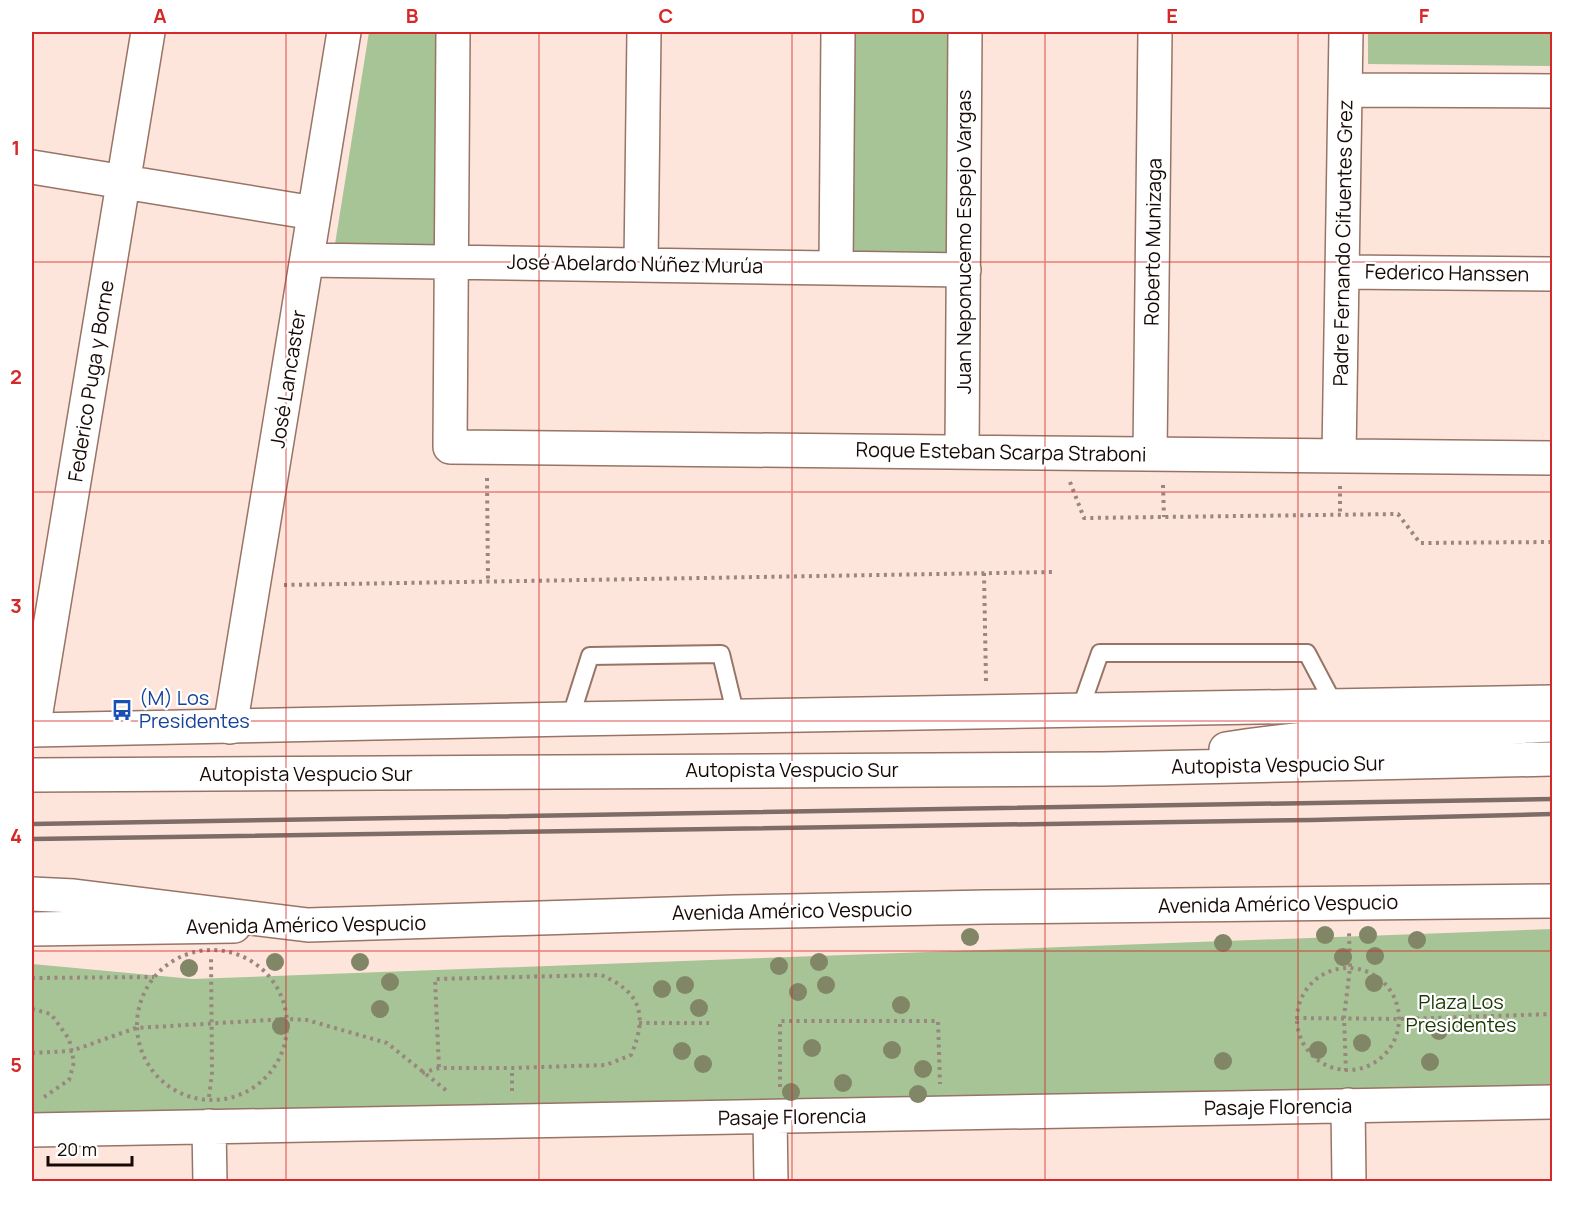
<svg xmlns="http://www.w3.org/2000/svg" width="1584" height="1213" font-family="Manrope,sans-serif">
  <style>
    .green { fill: #a6c495 }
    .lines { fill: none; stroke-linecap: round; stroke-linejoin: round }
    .service-casing { stroke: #977466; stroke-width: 20 }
    .minor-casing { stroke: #977466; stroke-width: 36 }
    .primary-casing { stroke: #977466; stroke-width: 36 }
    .motorway-casing { stroke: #977466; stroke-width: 36 }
    .path { stroke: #99867f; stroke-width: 4; stroke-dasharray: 3 4.5; stroke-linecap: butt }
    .service { stroke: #fff; stroke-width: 16 }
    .minor { stroke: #fff; stroke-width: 33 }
    .primary { stroke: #fff; stroke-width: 33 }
    .motorway { stroke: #fff; stroke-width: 33 }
    .rail { stroke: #7e6c66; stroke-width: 4.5 }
    .tree { fill: #818666 }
    .grid { fill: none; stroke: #d62828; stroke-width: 1.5; stroke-opacity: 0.55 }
    .labels { text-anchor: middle; stroke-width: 4.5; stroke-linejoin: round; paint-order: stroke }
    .street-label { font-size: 20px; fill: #170a06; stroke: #fff }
    .transit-label { font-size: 20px; fill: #164399; stroke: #fff; text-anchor: start }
    .park-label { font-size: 20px; fill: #1c3905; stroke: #fff }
    .neatline { fill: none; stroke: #d62828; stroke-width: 2 }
    .grid-label { font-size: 20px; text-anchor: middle; font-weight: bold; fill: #d62828 }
  </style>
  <rect width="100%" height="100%" fill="#fde5dc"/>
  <!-- green -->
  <path class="green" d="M369,32H439L437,246L335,244Z
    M844,32H958L955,262L845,258Z
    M1368,32H1552V66L1368,64Z
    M1552,929V1093L32,1120V964L193,979Z"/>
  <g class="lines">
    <defs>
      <path id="service" d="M1080,710L1100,653H1307L1335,706
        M570,719L590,656L721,654L736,716"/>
      <path id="minor" d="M453,32L450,447L1552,458
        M1345,90L1552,91
        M32,167L314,213
        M307,260L964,270
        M641,264L644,32
        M836,267L838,32
        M1342,272L1552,274
        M962,452L965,32
        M1150,453L1155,32
        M1339,455L1346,32
        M230,727L344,32
        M33,730L148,32
        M1348,1105L1349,1182
        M770,1117L771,1182
        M209,1126L210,1182
        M32,1130L1552,1102"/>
      <path id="primary" d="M32,730L570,719L1552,702
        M32,929L234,926"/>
      <path id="motorway" d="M1226,749C1335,732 1443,730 1552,725
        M32,775L1103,769L1552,759
        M32,894L74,896L308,925L734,912L987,907L1552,901"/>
    </defs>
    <!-- service casing -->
    <use href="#service" class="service-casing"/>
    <!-- minor casing -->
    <use href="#minor" class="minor-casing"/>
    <!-- primary casing -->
    <use href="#primary" class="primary-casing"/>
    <!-- motorway casing -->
    <use href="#motorway" class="motorway-casing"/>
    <!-- path -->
    <path class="path" d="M487,478L488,582
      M1070,482L1084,518L1398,514L1420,543L1552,542
      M1163,485L1164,517
      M1340,486V515
      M984,573L986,681
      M284,585L1056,572
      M137 1025a75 75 0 1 1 150 0a75 75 0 1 1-150 0Z
      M1297 1019a51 51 0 1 1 102 0a51 51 0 1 1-102 0Z
      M32,978L154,977
      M32,1009L51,1014L69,1039L74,1062L69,1080L44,1097
      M1296,1018L1400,1019L1552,1014
      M639,1023H709
      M32,1053L71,1051L136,1028L286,1019L307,1020L387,1043L447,1091
      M1346,1071L1344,1017L1350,968L1349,932
      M422,1073L439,1068H512L606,1065L631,1055C648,1015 641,992 601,975L435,979L439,1068
      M780,1087V1021H938L940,1084
      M512,1091V1069
      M209,1097L212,1073L211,955"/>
    <!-- service -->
    <use href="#service" class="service"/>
    <!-- minor -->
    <use href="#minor" class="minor"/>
    <!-- primary -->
    <use href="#primary" class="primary"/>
    <!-- motorway -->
    <use href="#motorway" class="motorway"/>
    <!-- rail -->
    <path class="rail" d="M32,824L1552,799
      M32,839L1312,820L1552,814"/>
  </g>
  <!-- trees -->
  <g class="tree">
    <circle cx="1325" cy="935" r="9"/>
    <circle cx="1368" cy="935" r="9"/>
    <circle cx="970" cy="937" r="9"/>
    <circle cx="1417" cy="940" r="9"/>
    <circle cx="1223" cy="943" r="9"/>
    <circle cx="1375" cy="956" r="9"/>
    <circle cx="1343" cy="957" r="9"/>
    <circle cx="275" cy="962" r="9"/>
    <circle cx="360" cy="962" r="9"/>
    <circle cx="819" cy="962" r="9"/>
    <circle cx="779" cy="966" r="9"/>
    <circle cx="189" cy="968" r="9"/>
    <circle cx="390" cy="982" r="9"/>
    <circle cx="1374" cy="983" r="9"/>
    <circle cx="685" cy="985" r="9"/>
    <circle cx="826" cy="985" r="9"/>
    <circle cx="662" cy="989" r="9"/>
    <circle cx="798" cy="992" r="9"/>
    <circle cx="901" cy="1005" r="9"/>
    <circle cx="699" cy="1008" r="9"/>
    <circle cx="380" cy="1009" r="9"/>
    <circle cx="281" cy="1026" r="9"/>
    <circle cx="1439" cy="1031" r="9"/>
    <circle cx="1362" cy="1043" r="9"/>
    <circle cx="812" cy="1048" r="9"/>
    <circle cx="892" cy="1050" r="9"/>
    <circle cx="1318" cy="1050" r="9"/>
    <circle cx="682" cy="1051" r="9"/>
    <circle cx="1223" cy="1061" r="9"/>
    <circle cx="1430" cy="1062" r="9"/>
    <circle cx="703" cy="1064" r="9"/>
    <circle cx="923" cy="1069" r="9"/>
    <circle cx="843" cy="1083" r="9"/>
    <circle cx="791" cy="1092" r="9"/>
    <circle cx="918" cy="1094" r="9"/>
  </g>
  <!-- grid -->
  <path class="grid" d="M286,32V1182M539,32V1182M792,32V1182M1045,32V1182M1298,32V1182M32,262H1552M32,492H1552M32,721H1552M32,951H1552"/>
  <!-- icons -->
  <defs>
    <symbol id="bus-bare" viewBox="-9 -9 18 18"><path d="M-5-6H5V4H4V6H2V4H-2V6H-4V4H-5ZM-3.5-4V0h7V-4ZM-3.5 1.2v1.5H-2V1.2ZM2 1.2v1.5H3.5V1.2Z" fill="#1a4fb4" stroke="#fff" stroke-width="2.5" paint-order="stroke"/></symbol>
  </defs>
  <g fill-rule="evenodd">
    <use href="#bus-bare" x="107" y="695" width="30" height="30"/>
  </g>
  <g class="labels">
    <!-- street labels -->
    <g class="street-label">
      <text transform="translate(964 242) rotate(-90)" y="7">Juan Neponucemo Espejo Vargas</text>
      <text transform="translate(1153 242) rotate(-89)" y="7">Roberto Munizaga</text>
      <text transform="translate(1343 243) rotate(-89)" y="7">Padre Fernando Cifuentes Grez</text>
      <text transform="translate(635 264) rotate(1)" y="7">José Abelardo Núñez Murúa</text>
      <text transform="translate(1447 273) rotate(1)" y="7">Federico Hanssen</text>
      <text transform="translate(288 379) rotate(-81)" y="7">José Lancaster</text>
      <text transform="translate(91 381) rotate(-81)" y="7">Federico Puga y Borne</text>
      <text transform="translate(1001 452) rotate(1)" y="7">Roque Esteban Scarpa Straboni</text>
      <text transform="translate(1278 765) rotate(-1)" y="7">Autopista Vespucio Sur</text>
      <text x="792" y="777">Autopista Vespucio Sur</text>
      <text x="306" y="781">Autopista Vespucio Sur</text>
      <text transform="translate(1278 904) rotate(-1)" y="7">Avenida Américo Vespucio</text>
      <text transform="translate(792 911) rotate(-1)" y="7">Avenida Américo Vespucio</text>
      <text transform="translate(306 925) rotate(-1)" y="7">Avenida Américo Vespucio</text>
      <text transform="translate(1278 1107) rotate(-1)" y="7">Pasaje Florencia</text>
      <text transform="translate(792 1117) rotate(-1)" y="7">Pasaje Florencia</text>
    </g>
    <!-- transit labels -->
    <g class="transit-label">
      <text x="139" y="705">(M) Los<tspan x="139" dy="23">Presidentes</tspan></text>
    </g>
    <!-- park labels -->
    <g class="park-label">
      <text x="1461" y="1009">Plaza Los<tspan x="1461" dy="23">Presidentes</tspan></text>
    </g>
  </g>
  <!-- border -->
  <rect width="1584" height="1213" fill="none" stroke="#ffffff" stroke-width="66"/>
  <!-- scale -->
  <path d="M48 1156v9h84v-9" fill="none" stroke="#170a06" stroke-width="3"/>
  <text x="57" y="1156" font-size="18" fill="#170a06" stroke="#ffffff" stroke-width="4.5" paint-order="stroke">20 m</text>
  <rect x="33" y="33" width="1518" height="1147" class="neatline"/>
  <g class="grid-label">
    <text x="160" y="23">A</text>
    <text x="412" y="23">B</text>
    <text x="666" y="23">C</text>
    <text x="918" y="23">D</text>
    <text x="1172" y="23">E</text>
    <text x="1424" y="23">F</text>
    <text x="16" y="155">1</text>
    <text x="16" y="384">2</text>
    <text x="16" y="613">3</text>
    <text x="16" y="843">4</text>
    <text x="16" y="1072">5</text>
  </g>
</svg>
